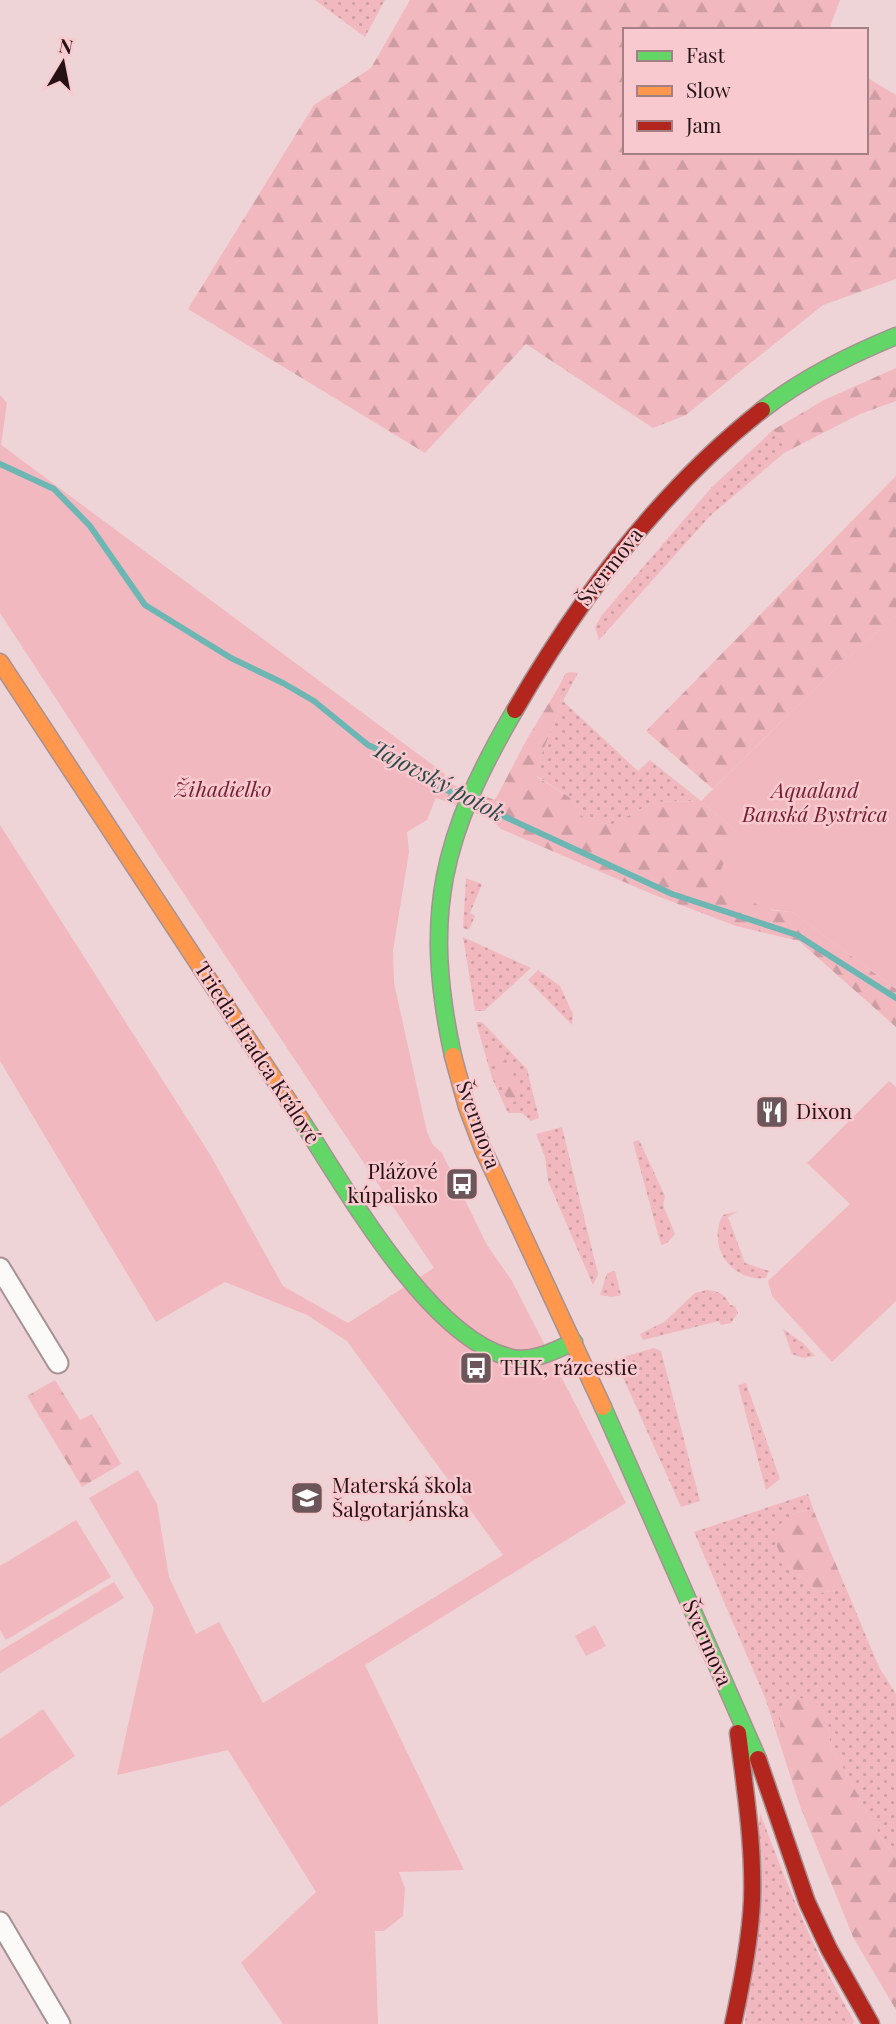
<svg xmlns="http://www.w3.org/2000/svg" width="896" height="2024" font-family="'Playfair Display',serif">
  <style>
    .grass { fill: url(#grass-dots) }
    .forest { fill: url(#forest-firs) }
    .park { fill: #f1b8bf }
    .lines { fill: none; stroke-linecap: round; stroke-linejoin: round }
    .stream { stroke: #6cb6b3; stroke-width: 6 }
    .street-casing { stroke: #a69193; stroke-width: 23 }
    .fast-casing { stroke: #a69193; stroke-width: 19 }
    .slow-casing { stroke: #a69193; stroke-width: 19 }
    .jam-casing { stroke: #a69193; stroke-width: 19 }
    .street { stroke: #fcf9f9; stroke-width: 19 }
    .fast { stroke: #63d668; stroke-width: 16 }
    .slow { stroke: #ff974d; stroke-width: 16 }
    .jam { stroke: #b3261e; stroke-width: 16 }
    .labels { text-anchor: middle; stroke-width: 5; stroke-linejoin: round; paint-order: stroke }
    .street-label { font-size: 21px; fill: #261215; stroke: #f8cacf }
    .park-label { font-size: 21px; font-style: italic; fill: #731d32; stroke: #f8cacf }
    .poi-label { font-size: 21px; fill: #261215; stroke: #f8cacf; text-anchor: start }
    .water-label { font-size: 23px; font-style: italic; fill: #294a49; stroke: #f8cacf }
  </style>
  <defs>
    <pattern id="grass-dots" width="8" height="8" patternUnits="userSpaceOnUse" patternTransform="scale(1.75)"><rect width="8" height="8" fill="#f1b8bf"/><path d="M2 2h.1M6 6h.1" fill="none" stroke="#ce9da3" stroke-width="1.8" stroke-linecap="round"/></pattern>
    <pattern id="forest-firs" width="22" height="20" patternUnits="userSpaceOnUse" patternTransform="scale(1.75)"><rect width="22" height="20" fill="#f1b8bf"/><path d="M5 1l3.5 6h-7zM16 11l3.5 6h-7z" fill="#ce9da3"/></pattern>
  </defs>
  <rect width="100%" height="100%" fill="#eed4d7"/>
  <!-- grass -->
  <path class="grass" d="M315,0H385L365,37Z
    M773,430L784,439V453L710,516L599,640L595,627L602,615L712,487Z
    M571,672L578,673L563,701L638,771L650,760L701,801L654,802L611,825L583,817L569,797L537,776V765L558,714L562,693L558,688L566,673Z
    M466,878L482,884L470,913L475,916L469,930L463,928Z
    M463,937L531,968L484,1011H475Z
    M538,970L560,986L573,1014L572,1025L528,980Z
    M476,1022H482L527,1069L539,1118L531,1121L522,1113H508L492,1078Z
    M562,1127L598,1274L593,1285L548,1181L545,1157L536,1134Z
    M639,1140L665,1196L663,1205L675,1234L667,1243L661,1245L633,1142Z
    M738,1211L728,1217L745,1263L769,1271L766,1278C731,1282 706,1245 723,1215Z
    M615,1271L621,1295L612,1297L600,1295L607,1273Z
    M707,1290C719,1291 725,1294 730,1305L735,1306L738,1313L731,1323L721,1325L719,1321L643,1340L640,1334L664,1322L695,1293Z
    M783,1329L803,1343L815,1356L803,1358L792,1354Z
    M654,1348L661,1351L700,1501L681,1507L618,1366L620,1358Z
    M746,1383L780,1479L766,1490L738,1385Z
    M808,1494L813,1509L792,1514L787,1564L820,1593L835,1590L842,1579L879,1667L896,1694V1855L886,1846L830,1744L828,1723L793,1695L781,1708L779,1741L766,1700L694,1532Z
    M760,1813C787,1885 815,1955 854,2021L853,2024H745Z"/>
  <!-- forest -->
  <path class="forest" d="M410,0H840L829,30H625V152H866V77L896,95V279L823,305L686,415L653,428L526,344L425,453L188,309L314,105L371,68Z
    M896,368V401L860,414L784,453V439L773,430L824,400Z
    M0,395L7,403L1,445L0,444Z
    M0,447L437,779L495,800L527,739L558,688L562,693L558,714L537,765V777L569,797L583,817L611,825L654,802L701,801L738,833L770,910L792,912L896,989V1027L799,941L736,926L652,894L501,829L491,819L429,795Z
    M896,476V615L834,670L713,789L646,731Z
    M489,1045C507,1051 517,1081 520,1098L511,1104L503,1092Z
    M55,1380L80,1420L92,1414L121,1464L82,1487L27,1396Z
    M813,1509L842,1579L835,1590L820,1593L787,1564L777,1547L778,1526L792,1514Z
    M793,1695L812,1702L828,1723L830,1744L886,1846L896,1855V2010L853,1937L800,1806L779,1741L781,1708Z"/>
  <!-- park -->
  <path class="park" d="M0,444L445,774L427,820L407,832L409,852L393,951L394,983L427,1132L433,1145L442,1153L487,1245L512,1281L626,1503L365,1665L464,1870L399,1872L405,1888L403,1916L384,1931H375L378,2024H283L241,1963L316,1892L228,1750L117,1775L154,1608L89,1498L138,1470L157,1504L169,1577L196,1634L219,1622L263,1703L503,1555L347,1341L307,1315L225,1282L156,1322L0,1061V825L211,1156L283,1286L348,1323L434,1268L160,858L0,613Z
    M896,615V989L792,912L768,909L713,886L738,833L701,801L834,670Z
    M889,1081L896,1087V1301L832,1362L772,1296L768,1281L850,1204L807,1163Z
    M76,1520L111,1577L6,1640L0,1630V1566Z
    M114,1582L124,1598L0,1673V1651Z
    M595,1625L606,1646L586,1656L575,1636Z
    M43,1709L75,1756L0,1807V1739Z"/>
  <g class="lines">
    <!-- stream -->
    <path class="stream" d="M0,464L54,489L90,526L145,605L231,658L283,683L314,701L368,745L408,763L434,784L462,797
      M475,803L672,894L797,935L896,998"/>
    <defs>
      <path id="street" d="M0,1268L58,1363
        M0,1922L60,2024"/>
      <path id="fast" d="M762,410C803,378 848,356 896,336
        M453,1056C422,913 442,835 515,710
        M301,1120C345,1187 431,1342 513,1358C535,1362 555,1350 574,1342
        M603,1407L758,1759"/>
      <path id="slow" d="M0,662L301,1120
        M453,1056L467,1107L483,1149L603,1407"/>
      <path id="jam" d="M515,710C580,597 659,491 762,410
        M758,1759L807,1902L829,1949L871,2024
        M733,2024C742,1983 750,1942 752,1901C754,1845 745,1789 738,1733"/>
    </defs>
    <!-- street casing -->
    <use href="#street" class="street-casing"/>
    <!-- fast casing -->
    <use href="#fast" class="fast-casing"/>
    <!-- slow casing -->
    <use href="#slow" class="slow-casing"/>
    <!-- jam casing -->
    <use href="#jam" class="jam-casing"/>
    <!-- street -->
    <use href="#street" class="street"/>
    <!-- fast -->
    <use href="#fast" class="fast"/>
    <!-- slow -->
    <use href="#slow" class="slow"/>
    <!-- jam -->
    <use href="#jam" class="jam"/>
  </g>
  <!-- icons -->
  <defs>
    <symbol id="restaurant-square" viewBox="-11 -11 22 22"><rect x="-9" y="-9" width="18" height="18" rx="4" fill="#6c5659" stroke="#f8cacf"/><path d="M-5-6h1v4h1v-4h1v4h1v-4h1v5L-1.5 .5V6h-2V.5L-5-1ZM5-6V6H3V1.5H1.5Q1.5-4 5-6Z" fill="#fff"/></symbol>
    <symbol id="bus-square" viewBox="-11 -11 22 22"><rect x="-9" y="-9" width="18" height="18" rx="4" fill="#6c5659" stroke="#f8cacf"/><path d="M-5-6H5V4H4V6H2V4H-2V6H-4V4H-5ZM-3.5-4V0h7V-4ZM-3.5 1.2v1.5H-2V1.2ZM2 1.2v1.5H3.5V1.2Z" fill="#fff"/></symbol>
    <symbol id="school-square" viewBox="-11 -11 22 22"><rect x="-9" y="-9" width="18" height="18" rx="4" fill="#6c5659" stroke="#f8cacf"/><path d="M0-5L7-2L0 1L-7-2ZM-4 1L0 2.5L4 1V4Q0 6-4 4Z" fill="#fff"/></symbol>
  </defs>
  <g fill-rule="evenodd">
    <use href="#restaurant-square" x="753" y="1093" width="38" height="38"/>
    <use href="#bus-square" x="443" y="1165" width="38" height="38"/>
    <use href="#bus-square" x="457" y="1349" width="38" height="38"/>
    <use href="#school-square" x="288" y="1479" width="38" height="38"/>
  </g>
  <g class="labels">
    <!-- street labels -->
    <g class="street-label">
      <text transform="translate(610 567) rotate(-52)" y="7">Švermova</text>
      <text transform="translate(257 1053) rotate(57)" y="7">Trieda Hradca Králové</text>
      <text transform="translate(478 1125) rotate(70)" y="7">Švermova</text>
      <text transform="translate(707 1643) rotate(66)" y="7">Švermova</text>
    </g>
    <!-- park labels -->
    <g class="park-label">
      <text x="223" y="797">Žihadielko</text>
      <text x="815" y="798">Aqualand<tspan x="815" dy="24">Banská Bystrica</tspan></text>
    </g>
    <!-- poi labels -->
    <g class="poi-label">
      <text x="796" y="1119">Dixon</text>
      <text x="438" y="1179" text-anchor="end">Plážové<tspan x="438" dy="24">kúpalisko</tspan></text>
      <text x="500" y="1375">THK, rázcestie</text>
      <text x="332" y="1493">Materská škola<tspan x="332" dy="24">Šalgotarjánska</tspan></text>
    </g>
    <!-- water labels -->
    <g class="water-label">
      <text transform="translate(438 781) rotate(28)" y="8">Tajovský potok</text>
    </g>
  </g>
  <!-- legend -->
  <rect x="623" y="28" width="245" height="126" fill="#f8cacf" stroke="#a48085" stroke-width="2"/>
  <rect x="637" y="51" width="35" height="10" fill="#63d668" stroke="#a48085" stroke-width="2"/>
  <text x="686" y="63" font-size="21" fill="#261215">Fast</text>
  <rect x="637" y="86" width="35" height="10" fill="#ff974d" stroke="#a48085" stroke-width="2"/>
  <text x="686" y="98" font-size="21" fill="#261215">Slow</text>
  <rect x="637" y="121" width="35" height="10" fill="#b3261e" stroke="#a48085" stroke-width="2"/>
  <text x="686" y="133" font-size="21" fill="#261215">Jam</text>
  <!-- north arrow -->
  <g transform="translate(63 63) rotate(10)" stroke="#f8cacf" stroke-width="5" paint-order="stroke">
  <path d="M0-5L12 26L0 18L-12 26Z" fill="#261215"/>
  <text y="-10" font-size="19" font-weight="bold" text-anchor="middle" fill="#261215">N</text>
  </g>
</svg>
